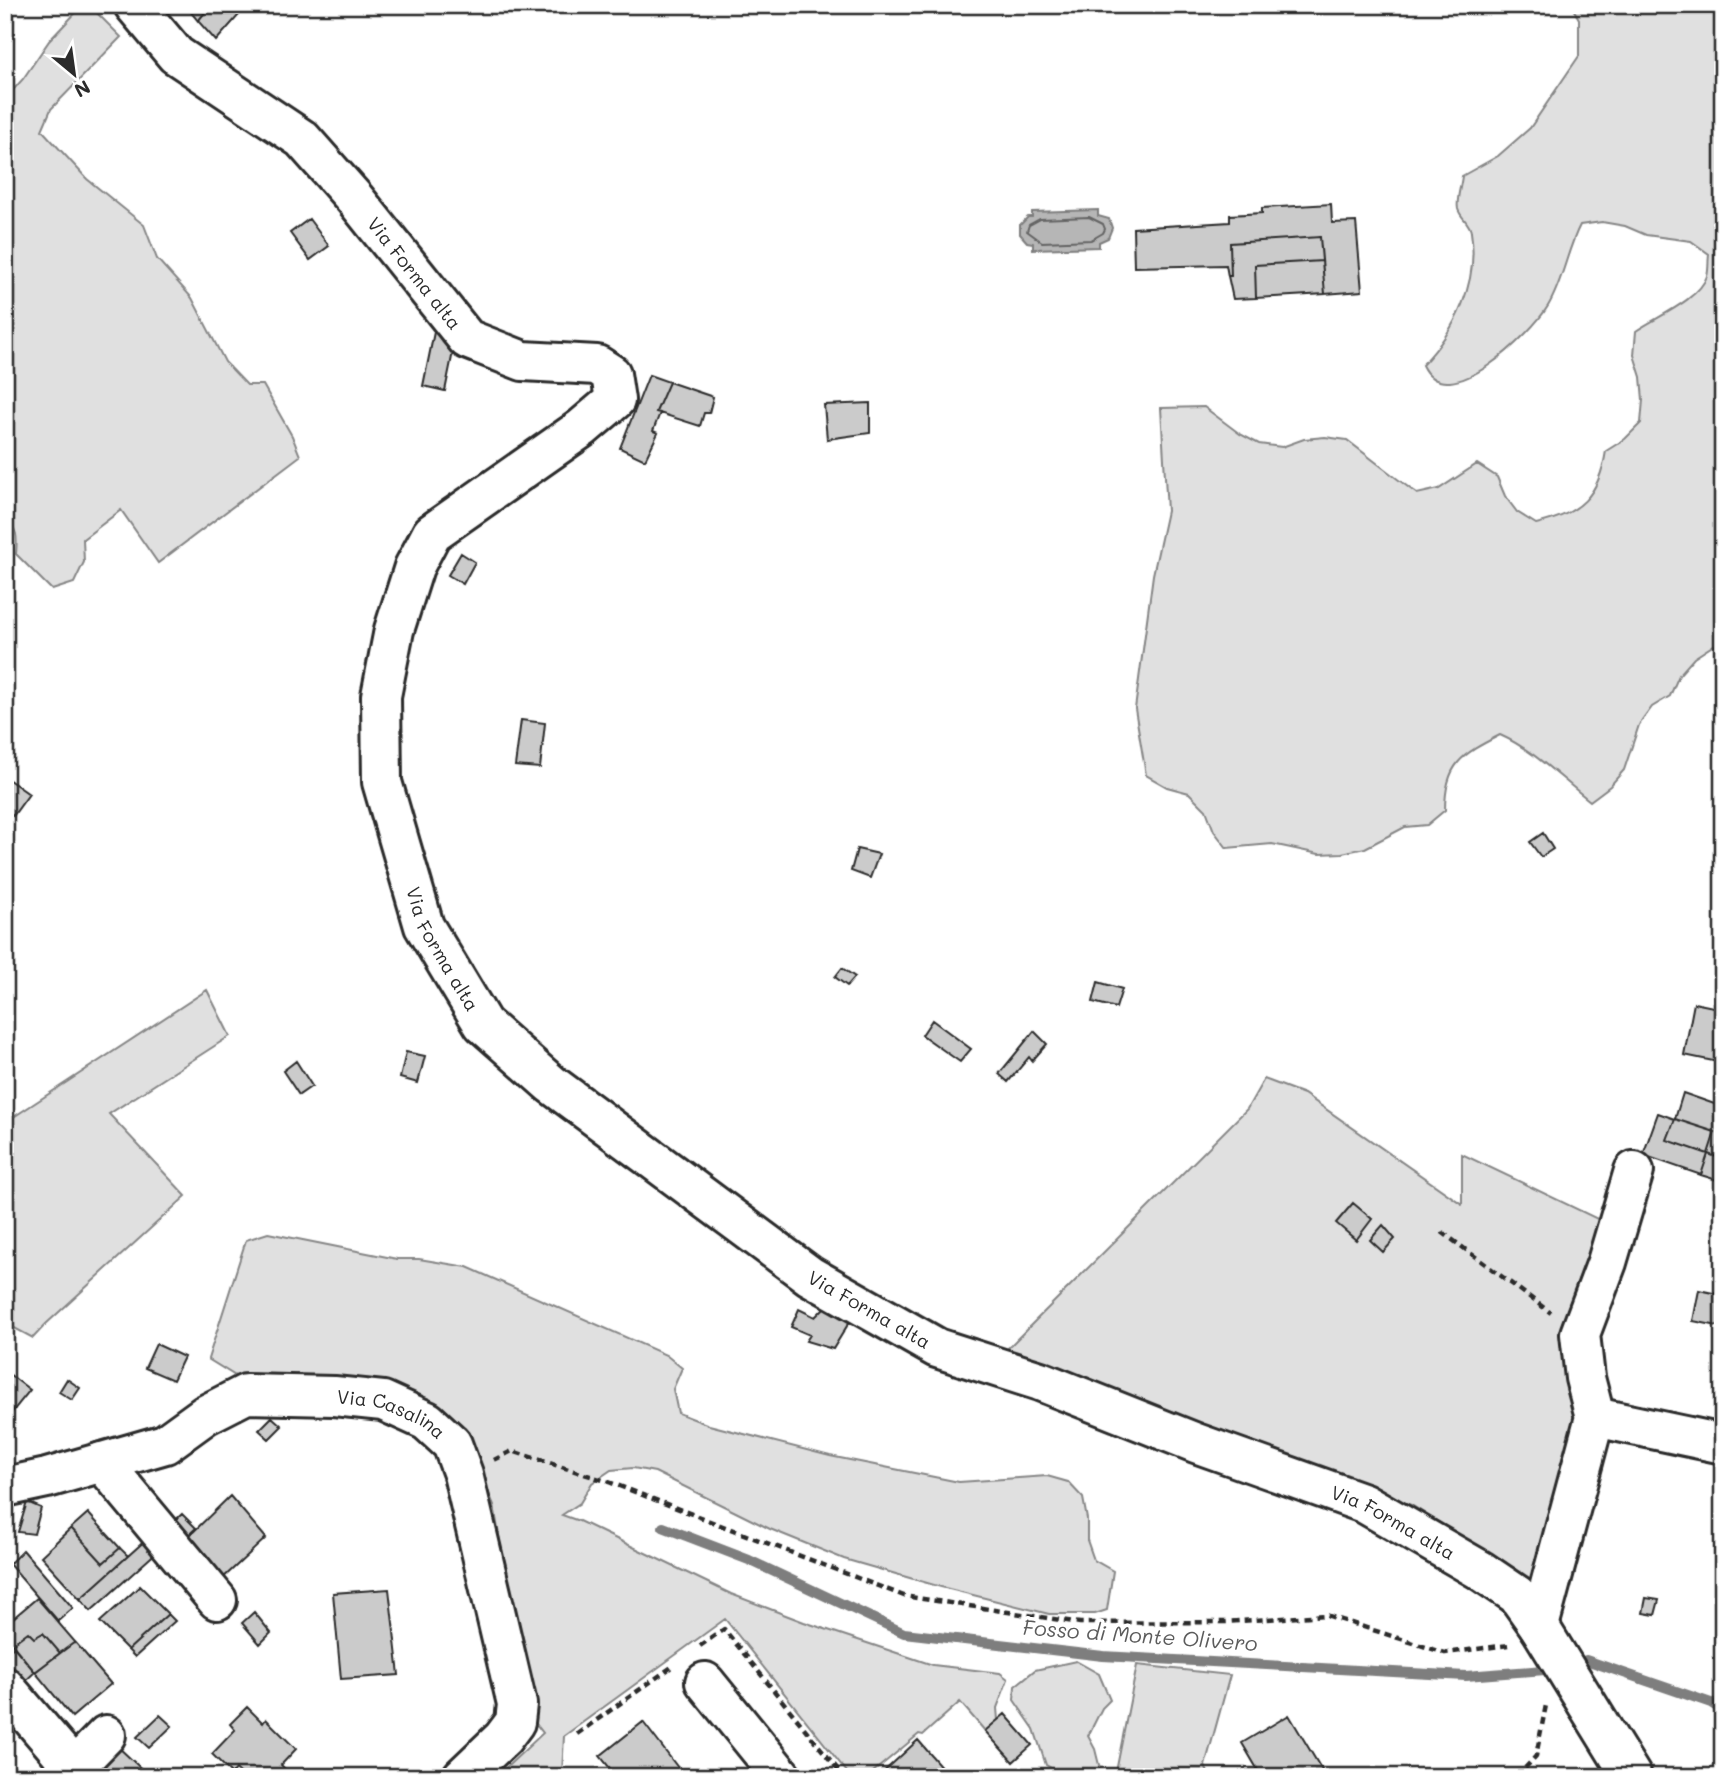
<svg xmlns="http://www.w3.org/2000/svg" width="1728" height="1782" font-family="Mali,sans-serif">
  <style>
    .green { fill: #e0e0e0; stroke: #868686; stroke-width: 2 }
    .water { fill: #b6b6b6; stroke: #7e7e7e; stroke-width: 2 }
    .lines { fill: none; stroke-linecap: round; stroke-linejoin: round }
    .shore { stroke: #636363; stroke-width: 2 }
    .stream { stroke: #7e7e7e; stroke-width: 10 }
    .building { fill: #cbcbcb; stroke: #2b2b2b; stroke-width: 2 }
    .minor-casing { stroke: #2b2b2b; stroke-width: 44 }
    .path { stroke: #2b2b2b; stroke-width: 4.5; stroke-dasharray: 7 5; stroke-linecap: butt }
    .minor { stroke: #fff; stroke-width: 38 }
    .labels { text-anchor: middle; stroke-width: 7; stroke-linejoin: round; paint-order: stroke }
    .street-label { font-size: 19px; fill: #2b2b2b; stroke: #fff }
    .water-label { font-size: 21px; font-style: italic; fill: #5c5c5c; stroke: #fff }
  </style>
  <rect width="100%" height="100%" fill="#fff"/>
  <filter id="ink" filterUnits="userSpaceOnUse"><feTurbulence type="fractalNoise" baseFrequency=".0143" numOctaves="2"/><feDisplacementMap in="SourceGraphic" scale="14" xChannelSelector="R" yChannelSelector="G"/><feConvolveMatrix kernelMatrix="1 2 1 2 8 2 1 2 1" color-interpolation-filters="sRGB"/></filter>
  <g filter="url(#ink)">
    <!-- green -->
    <path class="green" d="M83,5H89L121,37L51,109L42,130L87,179L144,225L157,259L192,298L225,362L247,385H263L292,436L300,456L158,563L121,510L83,539L84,562L74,583L52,590L16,554C17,540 19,528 5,521V99L23,79L49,41Z
      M1571,5H1723V653L1714,645L1694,658L1679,675L1670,696L1652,707L1639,725L1624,770L1610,786L1590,801C1561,779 1534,750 1500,735C1461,755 1445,764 1445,810L1427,825L1405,827L1365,848L1342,853L1319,854L1272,844L1227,848L1214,831L1206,810L1189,793L1167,787L1146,775L1135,709L1153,575L1167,511L1161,408L1204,407L1240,434L1259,444L1282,447L1304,439L1325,437L1347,440L1417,494L1439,489L1477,464L1497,477L1505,496L1517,512L1536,524C1580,514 1599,496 1606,451L1625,439L1641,423L1643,400L1641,377L1634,355L1636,331C1656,317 1699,300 1707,276C1709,270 1708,260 1709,254L1691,241L1646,235L1625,226L1602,222L1580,225C1567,250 1563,281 1548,306C1532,333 1447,418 1422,365C1456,330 1479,282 1471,232C1470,223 1460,217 1458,209C1456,200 1461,186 1462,176L1498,156L1530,128L1579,56V19Z
      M207,990L230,1036L109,1114L186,1196L46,1324L33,1338L5,1323L6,1122Z
      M1264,1079L1304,1094L1462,1204V1154L1604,1222L1576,1429L1534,1599L1472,1543L1411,1505L1321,1477L1000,1356L1247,1109Z
      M268,1233L397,1259H419L467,1267L666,1355L682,1368L673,1389L678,1413L709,1425L830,1456L959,1482L1047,1476L1068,1482L1083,1498L1087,1519V1540L1094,1560L1113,1571L1107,1610L1095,1614H1049L941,1587L844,1559L770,1529L655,1472L633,1468L611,1470L592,1483L580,1503L562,1515L579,1521L731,1594L804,1622L933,1665L1000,1673L1008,1679L997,1708L998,1720L985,1731L960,1702L923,1735L919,1734L867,1777H851L725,1619L564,1736L562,1773L565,1777H496L543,1733L533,1720L526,1664L501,1548L494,1505L462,1431L278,1381L237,1377L208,1359L246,1240Z
      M1076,1661L1099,1674L1110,1700L1102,1708L1088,1736L1095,1749L1102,1777H1062L1058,1772L1046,1765L1034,1729L1014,1700L1015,1686L1035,1670Z
      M1137,1665L1230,1675L1205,1766L1210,1777H1115Z"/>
    <!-- water -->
    <path class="water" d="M1098,210V216L1109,219L1112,228L1108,238L1099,242V247L1033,249V243L1027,242L1020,234V225L1028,217H1032V212Z"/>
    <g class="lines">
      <!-- shore -->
      <path class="shore" d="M1089,217L1103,224L1105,229L1103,233L1091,240L1042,242L1027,231L1029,225L1040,219Z"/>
      <!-- stream -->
      <path class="stream" d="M663,1527L749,1560L904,1633L1103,1656L1466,1676L1545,1670
        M1586,1660L1711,1703L1723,1711"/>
    </g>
    <!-- building -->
    <path class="building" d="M185,5H211L198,21Z
      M211,5H258L252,13L245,8L216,41L198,21Z
      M1331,204L1332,223L1356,222L1362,291L1325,294L1320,237L1230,243L1231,276H1228L1226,265L1134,267L1133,228L1230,222V215L1262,213V208Z
      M309,219L329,246L310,260L290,233Z
      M1320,237L1322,261L1255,265L1256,298L1233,299L1228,276H1231L1230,243Z
      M1322,261L1325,294L1256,298L1255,265Z
      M434,332L456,337L445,391L423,386Z
      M649,375L669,382L656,412L660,413L653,431L658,433L645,460L620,448Z
      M669,382L713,397L709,413H704L700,426L656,412Z
      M870,403V433L827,439L824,405Z
      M461,553L475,562L463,584L448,575Z
      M521,720L545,723L540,768L515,766Z
      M5,777L29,794L13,816L5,810Z
      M1543,833L1553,849L1541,857L1530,842Z
      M857,849L879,854L870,878L851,871Z
      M842,968L855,977L847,986L835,977Z
      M1098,982L1122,989L1116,1008L1093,1002Z
      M1694,1003L1723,1009V1063L1684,1055Z
      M932,1020L971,1049L960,1062L922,1035Z
      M1034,1031L1047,1044L1032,1061L1029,1057L1008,1082L999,1074Z
      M406,1052L425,1056L418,1083L400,1078Z
      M296,1061L312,1086L299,1095L283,1071Z
      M1683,1093L1723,1107L1722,1159L1708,1154L1715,1132L1675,1119Z
      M1658,1113L1675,1119L1667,1140L1708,1154L1701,1175L1643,1155Z
      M1675,1119L1715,1132L1708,1154L1667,1140Z
      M1708,1154L1723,1159V1182L1701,1175Z
      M1353,1203L1372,1219L1356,1240L1336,1223Z
      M1383,1225L1395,1239L1383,1252L1370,1240Z
      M1699,1290L1723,1295V1327L1693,1321Z
      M825,1307L850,1321L833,1349L806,1341L810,1335L791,1327L799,1309L815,1317Z
      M156,1344L184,1357L173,1380L145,1368Z
      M5,1371L30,1390L5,1421Z
      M67,1379L80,1388L72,1400L59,1392Z
      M272,1417L282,1426L269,1439L259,1430Z
      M230,1496L266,1538L221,1580L184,1541Z
      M27,1502L41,1508L34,1534L18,1532Z
      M88,1513L120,1548L103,1563L71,1528Z
      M182,1514L196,1528L183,1540L169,1526Z
      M71,1528L103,1563L120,1548L128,1556L80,1599L41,1556Z
      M148,1538L159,1550L91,1611L80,1599Z
      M23,1550L73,1608L58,1621L9,1564Z
      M140,1586L168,1614L128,1650L100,1622Z
      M389,1589L399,1675L341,1679L333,1593Z
      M37,1598L75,1642L60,1653L43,1633L34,1638L28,1632L12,1644L5,1636V1625Z
      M1646,1598L1659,1600L1655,1615L1643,1613Z
      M254,1612L271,1633L260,1644L242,1623Z
      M168,1614L175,1621L135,1657L128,1650Z
      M28,1632L34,1638L43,1633L60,1653L35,1672L12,1644Z
      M75,1642L111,1684L72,1717L35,1672Z
      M14,1647L35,1672L21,1685L5,1673V1654Z
      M247,1707L263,1723L266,1719L296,1749L281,1765L286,1770L280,1777H244L236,1769L232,1774L212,1754L235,1730L230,1724Z
      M1005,1714L1032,1745L1013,1762L985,1731Z
      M160,1715L172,1726L149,1748L137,1737Z
      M1289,1715L1326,1777H1294L1292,1772L1283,1777H1262L1242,1743Z
      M643,1722L685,1777H617L600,1756Z
      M918,1740L950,1777H878Z
      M116,1745L150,1777H98L91,1770Z"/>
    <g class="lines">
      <defs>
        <g id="minor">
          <path id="s1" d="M134,5L176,55L302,139L355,199L467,339L523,361L597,365L611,374L615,400L582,428L432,533L414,567L394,630L381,696L382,782L424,926L483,1024L551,1084L810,1276L937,1348L1040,1381L1196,1443L1364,1503L1480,1570L1517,1595L1539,1626L1632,1777"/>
          <path d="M1595,1417L1723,1444"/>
          <path d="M102,1462L217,1600"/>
          <path id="s2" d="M5,1487L47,1478L165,1444L205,1415L246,1394L334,1396L383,1401L427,1421L452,1444L463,1474L517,1704L515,1722L503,1738L462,1777"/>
          <path d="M1539,1626L1595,1417L1585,1378L1580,1334L1607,1262L1634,1171"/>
          <path d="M705,1682L782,1777"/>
          <path d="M5,1687L74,1768"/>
          <path d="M65,1777L106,1735"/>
        </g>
      </defs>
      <!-- minor casing -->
      <use href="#minor" class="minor-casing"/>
      <!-- path -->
      <path class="path" d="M1442,1232L1551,1313
        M494,1460L512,1451L609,1482L904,1596L1080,1623L1225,1622L1326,1615L1445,1653L1509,1645
        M700,1646L724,1629L844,1777
        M577,1734L673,1666
        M1517,1777L1536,1756L1546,1705"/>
      <!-- minor -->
      <use href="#minor" class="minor"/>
    </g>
  </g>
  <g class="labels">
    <!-- street labels -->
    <g class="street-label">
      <text dy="7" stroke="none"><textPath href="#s1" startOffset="392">Via Forma alta</textPath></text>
      <text dy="7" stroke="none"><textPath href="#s1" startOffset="1316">Via Forma alta</textPath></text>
      <text dy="7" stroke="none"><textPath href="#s1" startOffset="1883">Via Forma alta</textPath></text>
      <text dy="7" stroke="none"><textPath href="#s2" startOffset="410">Via Casalina</textPath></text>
      <text dy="7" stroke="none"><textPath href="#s1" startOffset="2450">Via Forma alta</textPath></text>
    </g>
    <!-- water labels -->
    <g class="water-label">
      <text transform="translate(1140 1636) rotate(4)" y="7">Fosso di Monte Olivero</text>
    </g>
  </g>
  <!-- margin -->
  <rect width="1728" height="1782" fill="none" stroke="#fff" stroke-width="28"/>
  <rect x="14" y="14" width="1700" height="1754" fill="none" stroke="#2b2b2b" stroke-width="2.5" filter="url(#ink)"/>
  <!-- north arrow -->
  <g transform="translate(74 74) rotate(151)" stroke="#ffffff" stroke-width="5" paint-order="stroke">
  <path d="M0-5L12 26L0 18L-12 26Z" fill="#2b2b2b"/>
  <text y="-10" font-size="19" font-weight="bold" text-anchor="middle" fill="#2b2b2b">N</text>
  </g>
</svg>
